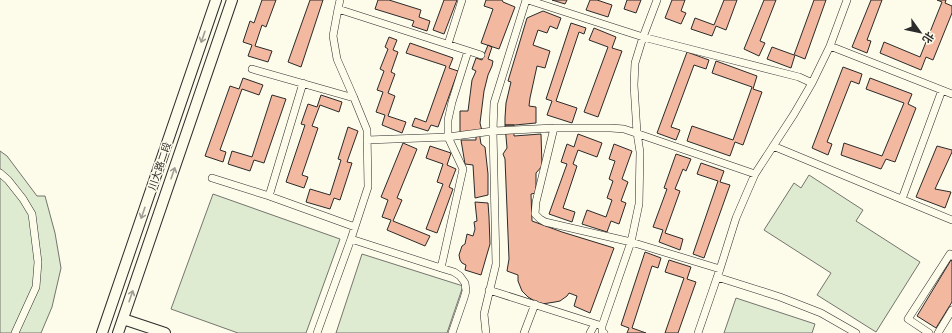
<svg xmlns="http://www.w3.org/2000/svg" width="952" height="333" font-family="Signika,'Noto Sans SC',sans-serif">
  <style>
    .green { fill: #deebd1; stroke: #74746e }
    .building { fill: #f2b8a0; stroke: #2b2b2b }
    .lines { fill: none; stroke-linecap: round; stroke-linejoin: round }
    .street-casing { stroke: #2b2b2b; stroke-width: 8 }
    .secondary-casing { stroke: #2b2b2b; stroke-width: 12 }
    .street { stroke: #fdfbea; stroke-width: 7 }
    .secondary { stroke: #fdfbea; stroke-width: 10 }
    .oneway { stroke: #9e9d94 }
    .labels { text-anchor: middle; stroke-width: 3; stroke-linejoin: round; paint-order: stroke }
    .street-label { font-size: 10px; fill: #2b2b2b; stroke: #fdfbea }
  </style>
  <rect width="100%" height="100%" fill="#fdfbea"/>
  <!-- green -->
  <path class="green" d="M0,151L7,156L37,196H45L55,233L61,268L52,307L41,333H0Z
    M809,175L863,210L856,221L920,262L876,332L817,295L831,273L764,230L794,183L801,188Z
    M213,194L340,239L306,333H238L171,309Z
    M362,254L463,286L447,333H336Z
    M736,298L815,324L812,333H724Z"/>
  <!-- building -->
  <path class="building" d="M262,0H276L266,27L262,25L255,46L272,51L268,62L248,56L252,45L243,42L250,21L254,23Z
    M310,0H323L301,67L288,62Z
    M378,0H389L421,10L419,17L430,21L427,31L412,26L414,21L375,9Z
    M444,0H457L444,34L433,30Z
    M486,0H502L503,2L515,7L499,49L481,43L493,9L484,6Z
    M552,0H567L565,4Z
    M590,0H597L612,5L608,17L586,10Z
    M627,0H641L636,13L624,9Z
    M672,0H685L681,11L686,13L681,24L665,18Z
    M724,0H737L726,30L716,26L712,36L691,29L695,18L714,25Z
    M764,0H776L760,41L765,43L759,56L744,49Z
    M814,0H826L805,59L795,55L791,68L767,59L772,47L794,55Z
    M871,0H882L867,40L871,41L867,53L852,47Z
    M937,0H946L945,3L952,6V13L933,60L926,57L921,70L880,53L884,42L920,57L942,2Z
    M543,11L561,18L557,29L550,26L547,33L538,30L533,45L550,51L545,68L537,66L530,98L529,106L536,107V123L515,125H505V118L506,103L511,82L508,81L527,18Z
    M571,23L586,28L584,34L579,32L556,101L577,108L572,123L547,115L552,101L546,99Z
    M594,28L616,37L612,48L622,51L598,117L584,112L608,47L589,40Z
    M389,37L397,40L393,50L398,52L391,72L395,74L388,93L395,96L388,116L406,122L402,133L382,125L385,115L376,112L383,92L377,90L384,71L380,69L388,49L385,47Z
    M410,43L453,58L449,68L458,71L438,127L431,125L428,131L412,126L415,118L426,122L446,66L406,53Z
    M488,45L492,47L488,59L493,61L492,66L488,75L484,91L480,123L482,131L460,132V111H468L472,80L476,71L472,69L476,58L482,60Z
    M687,52L709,60L706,69L694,65L671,127L680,130L676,140L657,133Z
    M716,61L757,76L753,89L762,92L743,145L735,142L730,156L687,141L692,126L733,140L752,87L712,73Z
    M843,67L862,74L859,84L851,81L827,142L832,144L828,155L812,148Z
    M243,78L263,85L259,95L242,89L220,150L226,152L223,162L205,156L230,86L239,89Z
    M870,78L912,94L908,104L916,108L895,162L886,159L881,169L841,155L844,143L882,156L904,103L866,89Z
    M272,95L286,99L264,163L254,160L250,171L228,164L232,151L252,157Z
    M321,95L342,102L339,112L320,105L312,126L318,128L302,175L308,177L304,188L286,182L305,125L301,124L308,104L317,107Z
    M505,125H514V136L541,134L542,166L536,173V193L531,194L532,221L562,232L614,248L590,313L574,306L577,296L569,293L567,296L560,301L555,302L542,304L533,300L528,297L522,291L518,281V275L507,271L509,259L505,159L503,154L507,148Z
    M348,127L358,131L347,162L352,163L340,200L334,198L330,209L306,202L310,189L330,195L341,160L338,159Z
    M476,131H479L481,144L485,147L488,174V195L475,198L473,165L465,164L461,140H476Z
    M578,134L602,143L597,157L578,150L573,164L577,166L563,208L575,212L572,222L549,214L567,164L561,162L567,144L574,147Z
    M403,143L417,149L397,198L402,200L393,221L430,236L425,246L387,230L391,220L382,217L388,200L381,197Z
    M614,144L632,151L622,179L628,182L621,201L626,203L619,224L611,221L607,232L582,224L587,210L606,217L612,200L607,198L613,181L609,179L615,161L609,159Z
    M430,146L451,153L447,165L456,169L449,187L453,189L437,233L426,229L443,184L437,182L443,164L426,158Z
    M937,146L952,150V152L935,189L951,192L945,208L916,197Z
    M676,154L691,159L686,171L683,169L675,189L680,191L665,233L683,239L680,250L659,242L663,230L653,227L667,189L664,188Z
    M701,163L724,171L720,182L730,185L704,258L693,254L718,181L697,174Z
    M475,202L488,203L489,217L490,244L481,275L465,270L466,265L462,263L460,260L459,255L462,246L465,244L467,234L473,236L475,229L474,222L477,221Z
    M645,252L661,258L658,268L652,266L632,328L646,333H627L629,328L621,325Z
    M669,260L691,267L687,279L696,282L678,333H665L684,278L665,272Z
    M951,260L952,261V302L936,328L917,316Z"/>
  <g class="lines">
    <defs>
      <path id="street" d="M340,0L338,9L333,36L337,59L354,98L367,130L368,187L351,239L441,268L454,272L460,276L465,283L466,291L464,298L452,333
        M528,0L643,37L799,77L812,83
        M338,9L481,55
        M448,44L462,0
        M830,46L952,94
        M252,69L354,98
        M554,128L536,202L535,214L540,219L545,222L631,242L720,269
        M367,140L448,137L493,131L554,128H611L624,129L755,174
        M773,146L952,220
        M0,173L8,180L23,199L32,214L38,262L36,287L15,333
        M212,178L269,196L355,227
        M269,196L303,83
        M902,199L942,90
        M441,268L463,169L448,137V120L452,102L468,51
        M717,277L780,297L821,313L856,333
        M489,290L602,326
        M317,333L351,239
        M486,333L484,314L496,264L493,131L494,103L526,0
        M524,333L535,304
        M590,333L595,324
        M604,333L602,331V326L631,242L639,204L640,152L637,133L634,85L635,63L643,37L657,0
        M698,333L720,269L736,218L745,197L755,174L794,114L812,83L830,46L847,0
        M929,333L908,319L950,254L952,256
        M938,333L952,310"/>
      <path id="secondary" d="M123,319L165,333
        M102,333L216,0
        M118,333L232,0"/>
    </defs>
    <!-- street casing -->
    <use href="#street" class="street-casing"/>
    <!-- secondary casing -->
    <use href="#secondary" class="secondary-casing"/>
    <!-- street -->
    <use href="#street" class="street"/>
    <!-- secondary -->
    <use href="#secondary" class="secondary"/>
  </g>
  <!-- one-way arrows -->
  <defs><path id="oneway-shaft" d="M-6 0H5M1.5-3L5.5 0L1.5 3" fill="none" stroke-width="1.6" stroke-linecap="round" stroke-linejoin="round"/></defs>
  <g class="oneway">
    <use href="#oneway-shaft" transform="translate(203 37) rotate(109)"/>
    <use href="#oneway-shaft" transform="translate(173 173) rotate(-71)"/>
    <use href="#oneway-shaft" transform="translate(143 213) rotate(109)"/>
    <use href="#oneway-shaft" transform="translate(131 296) rotate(-71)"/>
  </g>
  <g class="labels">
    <!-- street labels -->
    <g class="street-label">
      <text transform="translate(159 166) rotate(-71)" y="4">川大路二段</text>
    </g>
  </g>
  <!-- north arrow -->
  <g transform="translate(920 32) rotate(123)" stroke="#fdfbea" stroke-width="3" paint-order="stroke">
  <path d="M0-3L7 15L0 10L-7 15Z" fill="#2b2b2b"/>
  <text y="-6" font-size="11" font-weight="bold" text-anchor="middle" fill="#2b2b2b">北</text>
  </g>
</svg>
